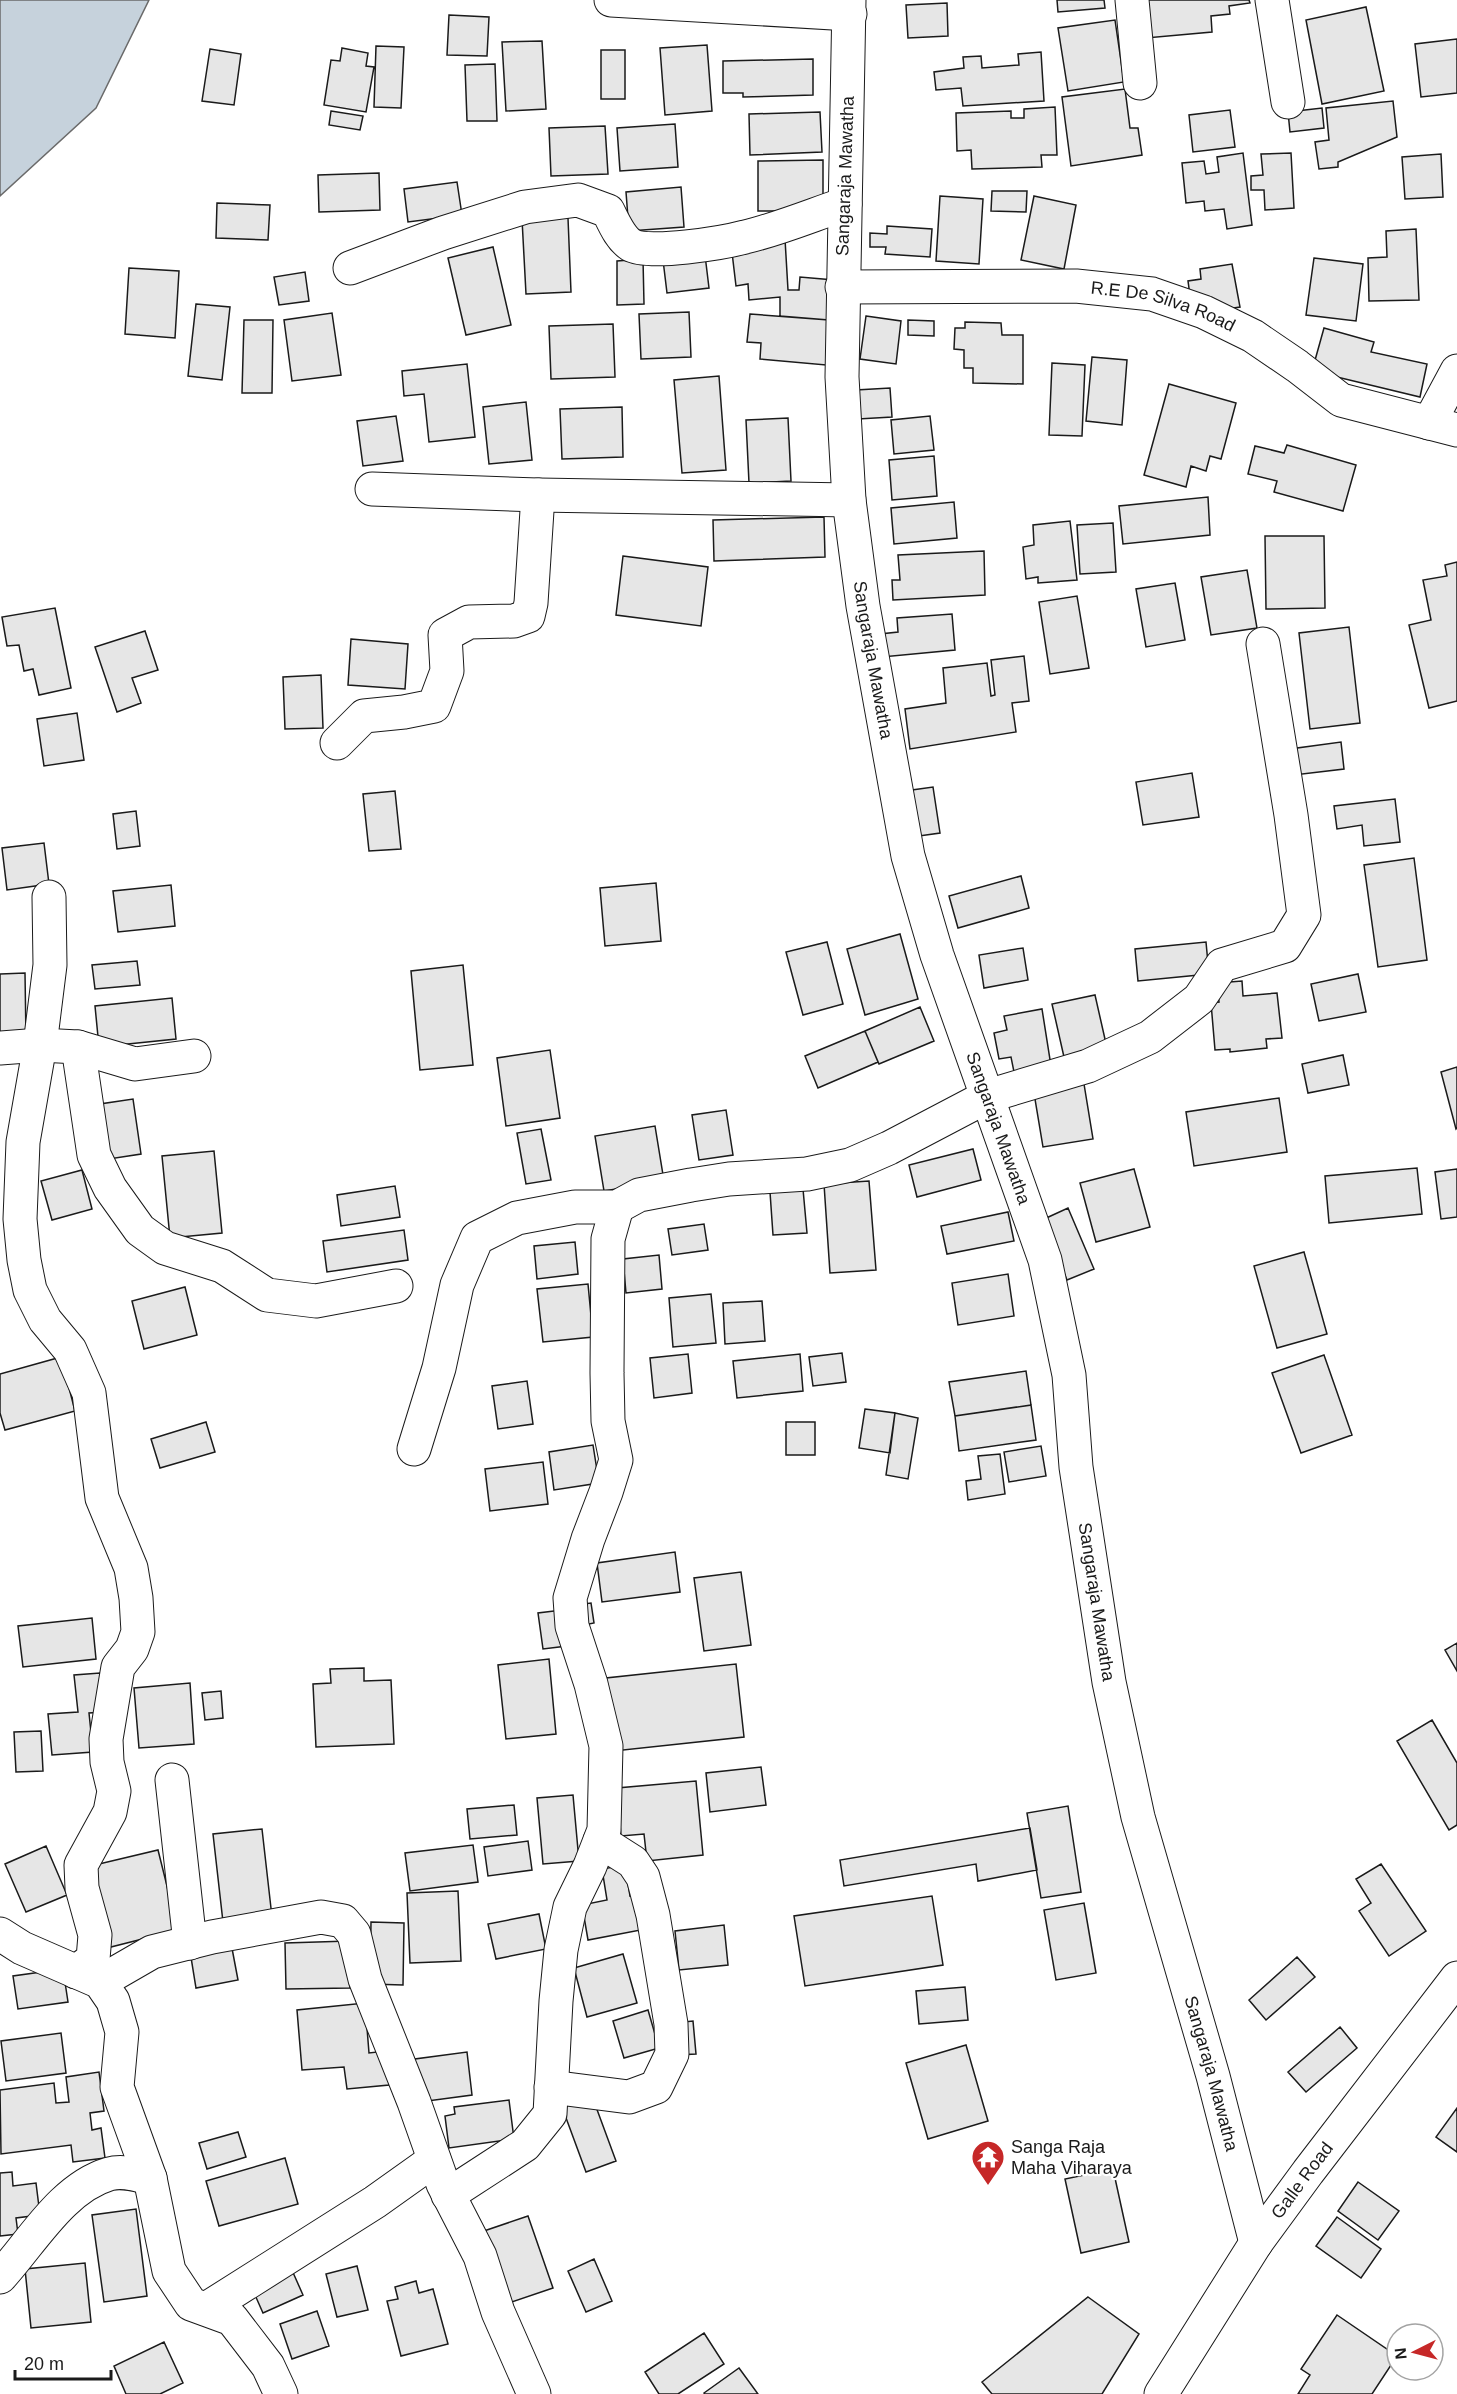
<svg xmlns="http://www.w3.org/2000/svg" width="1457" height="2394" font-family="Arial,sans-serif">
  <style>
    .water { fill: #c6d2dc; stroke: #6a6a6a; stroke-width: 1.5 }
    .building { fill: #e6e6e6; stroke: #1a1a1a; stroke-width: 1.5 }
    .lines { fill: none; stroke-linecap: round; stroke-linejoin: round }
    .minor-casing { stroke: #1a1a1a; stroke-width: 35 }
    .highway-casing { stroke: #1a1a1a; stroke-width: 35 }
    .minor { stroke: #fff; stroke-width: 33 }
    .highway { stroke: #fff; stroke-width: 33 }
    .labels { text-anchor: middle; stroke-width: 4.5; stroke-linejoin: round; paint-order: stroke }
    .street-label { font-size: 18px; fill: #1a1a1a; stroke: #fff }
    .poi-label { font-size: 18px; fill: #1a1a1a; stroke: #fff; text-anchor: start }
  </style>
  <rect width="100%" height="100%" fill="#fff"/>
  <!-- water -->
  <path class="water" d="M0,0H149L96,108L0,196Z"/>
  <!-- building -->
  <path class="building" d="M1057,0H1104L1105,8L1058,12Z
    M1142,0H1249L1250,3L1229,6L1230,14L1211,16L1212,32L1146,38Z
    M947,3L948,36L908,38L906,5Z
    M1366,7L1384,91L1322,104L1306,20Z
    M449,15L489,17L487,56L447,55Z
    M1115,20L1124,82L1068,91L1058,28Z
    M1457,39V93L1421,97L1415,44Z
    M542,41L546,109L506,111L502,42Z
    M707,45L712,111L665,115L660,48Z
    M376,46L404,47L401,108L374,107Z
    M342,48L368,53L366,66L374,67L366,112L324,105L331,60L340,61Z
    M210,49L241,54L234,105L202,101Z
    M601,50H625V99H601Z
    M1041,52L1044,101L963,106L961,88L936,90L934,72L964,68L963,57L981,56L982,68L1019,65L1018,54Z
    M813,59V95L743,97V93H723V61Z
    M495,64L497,121H467L465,65Z
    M1125,89L1130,128H1138L1142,155L1071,166L1062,97Z
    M1393,101L1397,137L1338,162V167L1319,169L1315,142L1329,140L1326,108Z
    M1055,107L1057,155H1041L1042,167L972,169L971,150L957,151L956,113L1011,111V118H1024V109Z
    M1322,108L1324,128L1290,132L1288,112Z
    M1230,110L1235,147L1193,152L1189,115Z
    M331,111L363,116L360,130L329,125Z
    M820,112L822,152L750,155L749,114Z
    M675,124L678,167L620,171L617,128Z
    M605,126L608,174L551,176L549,128Z
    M1243,153L1252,225L1227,229L1224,209L1205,211L1204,201L1186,203L1182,163L1204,161L1206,174L1219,172L1217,157Z
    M1291,153L1294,208L1265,210L1264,190H1251V176L1263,175L1261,154Z
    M1441,154L1443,197L1405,199L1402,157Z
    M823,160V211H758V161Z
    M379,173L380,210L319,212L318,175Z
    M457,182L462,215L408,222L404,189Z
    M681,187L684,227L629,231L626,192Z
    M992,191H1027L1026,212L991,211Z
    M940,196L983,199L979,264L936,261Z
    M1034,196L1076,205L1064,269L1021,260Z
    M217,203L270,205L268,240L216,238Z
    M568,218L571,292L526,294L522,219Z
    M887,226L932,229L930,257L885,254L886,247H870V233L887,234Z
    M1416,229L1419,300L1369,301L1368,258L1387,257L1386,231Z
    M785,239L788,290H799L800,277L834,280L829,320L780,316V297L749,300L748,284L736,286L731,244Z
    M493,247L511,325L466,335L448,258Z
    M705,255L709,288L667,293L663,260Z
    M1314,258L1363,264L1356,321L1306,315Z
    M643,259L644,304L617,305V261Z
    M1232,264L1240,307L1207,312L1191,303L1188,281L1201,279L1200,269Z
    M129,268L179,271L175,338L125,334Z
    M305,272L309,301L279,305L274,277Z
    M196,304L230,307L222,380L188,376Z
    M689,312L691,357L641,359L639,314Z
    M332,313L341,375L292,381L284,320Z
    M750,314L829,320L826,365L760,359L761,343L747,342Z
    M866,316L901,321L896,364L860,359Z
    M244,320H273L272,393H242Z
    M908,320L934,321V336L908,335Z
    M965,322L1001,323L1002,335H1023V384L973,383V368H964V350L954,349L955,328H965Z
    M613,324L615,377L551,379L549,326Z
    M1324,328L1374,342L1371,352L1427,364L1420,397L1312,371Z
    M1092,357L1127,360L1122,425L1086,421Z
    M1052,363L1085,365L1082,436L1049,435Z
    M467,364L475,437L429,442L424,394L404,396L402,371Z
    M719,376L726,470L682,473L674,380Z
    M1169,384L1236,403L1221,459L1210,456L1206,471L1191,466L1186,487L1144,475Z
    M890,388L892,417L858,419L856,390Z
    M526,402L532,460L489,464L483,407Z
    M622,407L623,457L562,459L560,409Z
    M396,416L403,461L363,466L357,421Z
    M930,416L934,450L894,454L891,420Z
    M788,418L791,481L749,483L746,420Z
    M1287,445L1356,465L1343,511L1274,492L1277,481L1248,474L1255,446L1284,453Z
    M934,456L937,496L892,500L889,460Z
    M1208,497L1210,535L1123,544L1119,506Z
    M954,502L957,538L894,544L891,508Z
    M824,517L825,557L714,561L713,520Z
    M1070,521L1077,580L1038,583V577L1026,579L1023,547L1034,545L1033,525Z
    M1113,523L1116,572L1080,574L1077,525Z
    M1265,536H1324L1325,608L1266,609Z
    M984,551L985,595L893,600L892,580H900L898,555Z
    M623,556L708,567L701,626L616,615Z
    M1457,562V701L1429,708L1409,625L1431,620L1423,580L1447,576L1445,565Z
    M1247,570L1257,628L1211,635L1201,577Z
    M1175,583L1185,640L1146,647L1136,589Z
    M1077,596L1089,668L1050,674L1039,602Z
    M55,608L71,688L39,695L33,669L24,671L19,645L7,646L2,617Z
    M952,614L955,650L882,657L880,634L898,632L897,618Z
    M1349,627L1360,723L1310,729L1299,633Z
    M145,631L158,670L132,678L141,703L117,712L95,647Z
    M351,639L408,644L405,689L348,685Z
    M1024,656L1029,701L1012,703L1016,732L910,749L905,709L946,703L943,668L987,663L991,696L995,695L991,660Z
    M321,675L323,728L285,729L283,677Z
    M77,713L84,760L44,766L37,719Z
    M1341,742L1344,769L1294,775L1290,749Z
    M1192,773L1199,817L1143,825L1136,782Z
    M933,787L940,833L912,837L905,791Z
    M395,791L401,849L369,851L363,794Z
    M1395,799L1400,842L1364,846L1362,825L1337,829L1334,806Z
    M136,811L140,846L117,849L113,814Z
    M44,843L49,884L7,890L2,848Z
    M1414,858L1427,960L1378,967L1364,865Z
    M1021,876L1029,908L958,928L949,896Z
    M656,883L661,941L605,946L600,888Z
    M171,885L175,926L118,932L113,891Z
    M900,934L918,999L865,1015L847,949Z
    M827,942L843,1004L803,1015L786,952Z
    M1206,942L1209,974L1138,981L1135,949Z
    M1023,948L1028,980L984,988L979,955Z
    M137,961L140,985L95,989L92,965Z
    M463,965L473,1065L420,1070L411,971Z
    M25,973L26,1038H0V974Z
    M1358,974L1366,1012L1319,1021L1311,984Z
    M1242,981L1243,996L1277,993L1282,1038L1266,1039L1267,1048L1230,1052V1049L1215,1050L1211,1003L1219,1002L1217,983Z
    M1095,995L1107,1048L1064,1057L1052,1004Z
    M172,998L176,1039L99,1047L95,1006Z
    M920,1007L934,1041L879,1064L865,1031Z
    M1042,1009L1051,1066L1014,1072L1011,1057L999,1059L994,1033L1007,1030L1004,1016Z
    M865,1031L878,1062L818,1088L805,1056Z
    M550,1050L560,1118L506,1126L497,1058Z
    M1343,1055L1349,1085L1308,1093L1302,1064Z
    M1457,1067V1128L1456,1129L1441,1072Z
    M1084,1084L1093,1139L1043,1147L1034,1093Z
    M1279,1098L1287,1152L1194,1166L1186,1112Z
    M133,1099L141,1154L109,1159L100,1104Z
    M726,1110L733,1155L699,1160L692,1115Z
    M655,1126L664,1181L604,1191L595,1136Z
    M541,1129L551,1180L526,1184L517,1133Z
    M973,1149L981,1180L917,1197L909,1165Z
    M214,1151L222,1233L170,1238L162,1156Z
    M1417,1168L1422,1214L1329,1223L1325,1176Z
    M1134,1169L1150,1227L1096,1242L1080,1183Z
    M1457,1169V1217L1441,1219L1435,1172Z
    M82,1170L92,1209L52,1220L41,1181Z
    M869,1181L876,1270L830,1273L824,1184Z
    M395,1186L400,1217L341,1226L337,1195Z
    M803,1189L807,1233L773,1235L770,1192Z
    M1068,1208L1094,1269L1067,1280L1042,1220Z
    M1008,1212L1014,1241L947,1254L941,1226Z
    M704,1224L708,1250L672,1255L668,1229Z
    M404,1230L408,1260L327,1272L323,1241Z
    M575,1242L578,1274L537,1279L534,1246Z
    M1304,1252L1327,1334L1277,1348L1254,1266Z
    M659,1255L662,1289L626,1293L623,1259Z
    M1008,1274L1014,1316L958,1325L952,1283Z
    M588,1284L593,1337L543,1342L537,1289Z
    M185,1287L197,1335L144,1349L132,1301Z
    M711,1294L716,1343L673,1347L669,1298Z
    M762,1301L765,1341L725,1344L723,1303Z
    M842,1353L846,1382L813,1386L809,1357Z
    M688,1354L692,1393L654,1398L650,1358Z
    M800,1354L803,1391L737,1398L733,1361Z
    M1324,1355L1352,1435L1301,1453L1272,1373Z
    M61,1357L75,1411L5,1430L0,1413V1374Z
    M1026,1371L1031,1405L955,1416L949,1382Z
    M527,1381L533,1424L498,1429L492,1386Z
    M1031,1405L1036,1440L959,1451L955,1416Z
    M865,1409L895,1413L890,1453L859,1448Z
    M895,1413L918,1418L908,1479L886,1475Z
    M206,1422L215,1452L160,1468L151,1439Z
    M786,1422H815V1455H786Z
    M593,1445L599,1483L554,1490L549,1452Z
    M1041,1446L1046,1476L1009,1482L1004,1452Z
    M1000,1454L1005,1494L968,1500L966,1481L981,1479L978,1456Z
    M543,1462L548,1504L490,1511L485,1469Z
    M675,1552L680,1592L602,1602L597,1563Z
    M741,1572L751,1645L704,1651L694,1578Z
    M591,1603L594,1623L579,1626L576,1605Z
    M562,1610L567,1646L543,1649L538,1613Z
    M92,1618L96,1659L23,1667L18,1626Z
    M1457,1643V1671L1445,1650Z
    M549,1659L556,1734L506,1739L498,1665Z
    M736,1664L744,1737L614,1751L606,1678Z
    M364,1668V1681L391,1680L394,1744L316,1747L313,1684L331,1683L330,1669Z
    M100,1673L104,1712L89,1713L93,1752L52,1755L48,1714L78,1712L74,1675Z
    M190,1683L194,1744L139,1748L134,1688Z
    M221,1691L223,1718L205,1720L202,1693Z
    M1432,1720L1457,1763V1825L1449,1830L1397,1741Z
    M41,1731L43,1771L16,1772L14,1732Z
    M761,1767L766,1805L710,1812L706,1773Z
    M696,1781L703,1855L647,1861L644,1834L621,1836L617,1788Z
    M573,1795L579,1861L543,1864L537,1798Z
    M514,1805L517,1835L470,1839L467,1809Z
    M1068,1806L1081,1892L1041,1898L1027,1813Z
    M1030,1828L1037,1870L978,1881L976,1864L844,1886L840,1860Z
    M262,1829L272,1917L223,1922L213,1834Z
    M528,1841L532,1870L488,1876L484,1847Z
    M473,1845L478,1882L410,1891L405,1853Z
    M46,1846L67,1895L26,1912L5,1864Z
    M158,1850L178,1930L103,1949L82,1868Z
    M1381,1864L1426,1931L1389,1956L1359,1911L1371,1903L1356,1879Z
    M625,1865L630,1896L640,1894L646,1929L588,1940L582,1905L607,1900L602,1869Z
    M458,1891L461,1961L410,1963L407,1893Z
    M932,1896L943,1965L805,1986L794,1916Z
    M1084,1903L1096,1973L1056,1980L1044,1910Z
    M539,1914L546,1949L496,1959L488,1924Z
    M371,1922L404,1923L403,1985L370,1984Z
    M724,1925L728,1965L679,1970L675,1931Z
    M349,1941L350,1988L286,1989L285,1943Z
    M231,1943L238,1980L196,1988L190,1951Z
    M623,1954L637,2003L587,2017L574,1968Z
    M1297,1957L1315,1977L1266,2020L1249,2000Z
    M63,1969L68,2002L18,2009L13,1976Z
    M965,1987L968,2020L919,2024L916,1991Z
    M365,2003L369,2053L386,2051L389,2085L347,2089L344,2067L302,2070L297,2010Z
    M648,2010L659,2048L624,2058L613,2021Z
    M693,2021L696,2054L677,2055L674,2023Z
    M1340,2027L1357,2048L1306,2092L1288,2072Z
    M61,2033L66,2073L6,2081L1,2041Z
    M966,2045L988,2121L928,2139L906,2063Z
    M467,2052L472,2095L420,2102L415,2059Z
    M99,2072L104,2111L90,2113L92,2130L101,2128L105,2158L73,2162L71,2145L1,2154L0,2090L54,2083L56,2103L69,2102L66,2077Z
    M592,2096L616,2161L586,2172L562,2107Z
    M509,2100L514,2139L449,2148L445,2116L455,2114L454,2107Z
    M1457,2108V2152L1436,2137Z
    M238,2132L246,2157L207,2169L199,2143Z
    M285,2158L298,2204L219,2226L206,2181Z
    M1113,2169L1129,2242L1081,2253L1065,2179Z
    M12,2172L13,2186L36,2183L40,2215L16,2218L18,2234L0,2236V2173Z
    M1358,2182L1399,2211L1378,2240L1338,2211Z
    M136,2209L147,2296L104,2302L92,2215Z
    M528,2216L553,2288L503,2305L478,2233Z
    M1337,2217L1381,2249L1361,2278L1316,2246Z
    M594,2259L612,2301L586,2312L568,2271Z
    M85,2263L91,2322L31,2328L25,2269Z
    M357,2266L368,2310L337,2317L326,2274Z
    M291,2268L303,2295L263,2313L251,2286Z
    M416,2281L419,2293L433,2289L448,2344L401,2356L387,2301L398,2299L395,2287Z
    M1088,2297L1139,2334L1102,2394H992L982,2382Z
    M317,2311L329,2346L292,2359L280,2324Z
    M1337,2315L1397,2356L1372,2394H1298L1310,2375L1301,2369Z
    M704,2333L724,2364L678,2394H659L645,2372Z
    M164,2342L183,2383L160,2394H126L114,2366Z
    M739,2368L758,2394H705L704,2393Z"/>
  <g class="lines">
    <defs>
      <g id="minor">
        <path d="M611,0L850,14"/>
        <path id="s1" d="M849,0L842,377L849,500L863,606L908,856L937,955L1045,1260L1069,1375L1076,1467L1109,1682L1138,1817L1213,2076L1256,2243"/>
        <path d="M1132,0L1140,83"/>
        <path d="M1272,0L1288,102"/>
        <path d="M350,268L443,233L525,207L578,200L608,211C614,223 620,238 631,245C649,255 723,243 745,237C779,229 812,215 845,204"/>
        <path id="s2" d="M842,287L1076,286L1152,294L1204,312L1253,336L1297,366L1341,400L1457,430"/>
        <path d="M1429,423L1457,371"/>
        <path d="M372,489L538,495L849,500"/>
        <path d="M337,743L364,716L404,712L434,706L447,671L445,635L469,622L514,621L528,616L531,603L538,495"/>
        <path d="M49,897L50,965L40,1045L23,1142L20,1219L24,1260L30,1290L45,1320L70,1350L89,1393L102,1498L131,1568L136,1598L138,1632L132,1649L118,1667L106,1739L107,1762L114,1791L110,1812L81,1865L82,1888L95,1935L93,1959L76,1972"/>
        <path d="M78,1047L94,1155L110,1188L140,1230L165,1248L222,1266L267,1295L316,1301L396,1286"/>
        <path d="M0,1048L40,1045L78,1047L135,1064L194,1056"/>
        <path d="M414,1449L439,1368L457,1285L477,1238L517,1218L575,1207H617L639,1195L691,1185L729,1179L807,1174L850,1165L889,1148L988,1096L1088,1066L1150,1037L1199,999L1222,965L1285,946L1304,915L1291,815L1263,644"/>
        <path d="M172,1780L190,1943"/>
        <path d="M0,1934L22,1948L100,1982L113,2001L122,2032L117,2087L150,2178L169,2271L191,2304L232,2319L268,2366L281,2394"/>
        <path d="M100,1982L152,1952L212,1937L321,1917L343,1921L354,1934L365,1979L414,2102L443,2184L480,2256L498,2312L534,2394"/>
        <path d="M551,2087L629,2097L656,2087L672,2054L671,2024L653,1915L643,1877L633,1862L600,1841"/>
        <path d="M448,2195L525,2145L550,2114L556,2001L561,1950L570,1907L590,1866L604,1830L606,1746L591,1684L572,1626L570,1598L588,1539L606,1492L616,1460L608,1421L607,1373L608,1239L617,1207"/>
        <path d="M0,2277C32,2242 62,2188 109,2174C123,2170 137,2175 150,2178"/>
        <path d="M206,2309L375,2202L434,2160"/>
      </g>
      <g id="highway">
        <path id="s3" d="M1161,2394L1256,2243L1308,2172L1457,1978"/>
      </g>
    </defs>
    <!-- minor casing -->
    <use href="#minor" class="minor-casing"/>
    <!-- highway casing -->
    <use href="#highway" class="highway-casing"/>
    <!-- minor -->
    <use href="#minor" class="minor"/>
    <!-- highway -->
    <use href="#highway" class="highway"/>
  </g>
  <!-- icons -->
  <defs>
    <symbol id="temple-pin" viewBox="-11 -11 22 30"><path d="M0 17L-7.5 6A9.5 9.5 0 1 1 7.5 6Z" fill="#c62828" stroke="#fff"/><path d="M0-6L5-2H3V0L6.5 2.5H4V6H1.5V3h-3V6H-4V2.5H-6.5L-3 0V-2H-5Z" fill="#fff"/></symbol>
  </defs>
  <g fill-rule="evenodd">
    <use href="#temple-pin" x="969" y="2138" width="38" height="52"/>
  </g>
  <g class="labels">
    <!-- street labels -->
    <g class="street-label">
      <text transform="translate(845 176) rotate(-88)" y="6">Sangaraja Mawatha</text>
      <text dy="6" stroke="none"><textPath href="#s2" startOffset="324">R.E De Silva Road</textPath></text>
      <text dy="6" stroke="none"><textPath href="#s1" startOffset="662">Sangaraja Mawatha</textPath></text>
      <text dy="6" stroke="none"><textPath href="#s1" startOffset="1148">Sangaraja Mawatha</textPath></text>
      <text dy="6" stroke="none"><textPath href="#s1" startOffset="1634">Sangaraja Mawatha</textPath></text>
      <text dy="6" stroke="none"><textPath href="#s1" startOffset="2120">Sangaraja Mawatha</textPath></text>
      <text dy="6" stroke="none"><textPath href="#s3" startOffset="256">Galle Road</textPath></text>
    </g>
    <!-- poi labels -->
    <g class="poi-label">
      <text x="1011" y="2153">Sanga Raja<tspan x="1011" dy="21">Maha Viharaya</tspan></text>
    </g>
  </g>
  <!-- north arrow -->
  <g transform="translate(1415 2352) rotate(264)"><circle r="28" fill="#ffffff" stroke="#a3a3a3" stroke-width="1.5"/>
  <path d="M0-4.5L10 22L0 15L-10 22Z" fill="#c62828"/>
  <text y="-9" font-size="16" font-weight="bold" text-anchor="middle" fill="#1a1a1a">N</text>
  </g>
  <!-- scale -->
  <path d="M15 2370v9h96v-9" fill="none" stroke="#1a1a1a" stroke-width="3"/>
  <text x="24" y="2370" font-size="18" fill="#1a1a1a" stroke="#ffffff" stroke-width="4.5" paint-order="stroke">20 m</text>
</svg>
